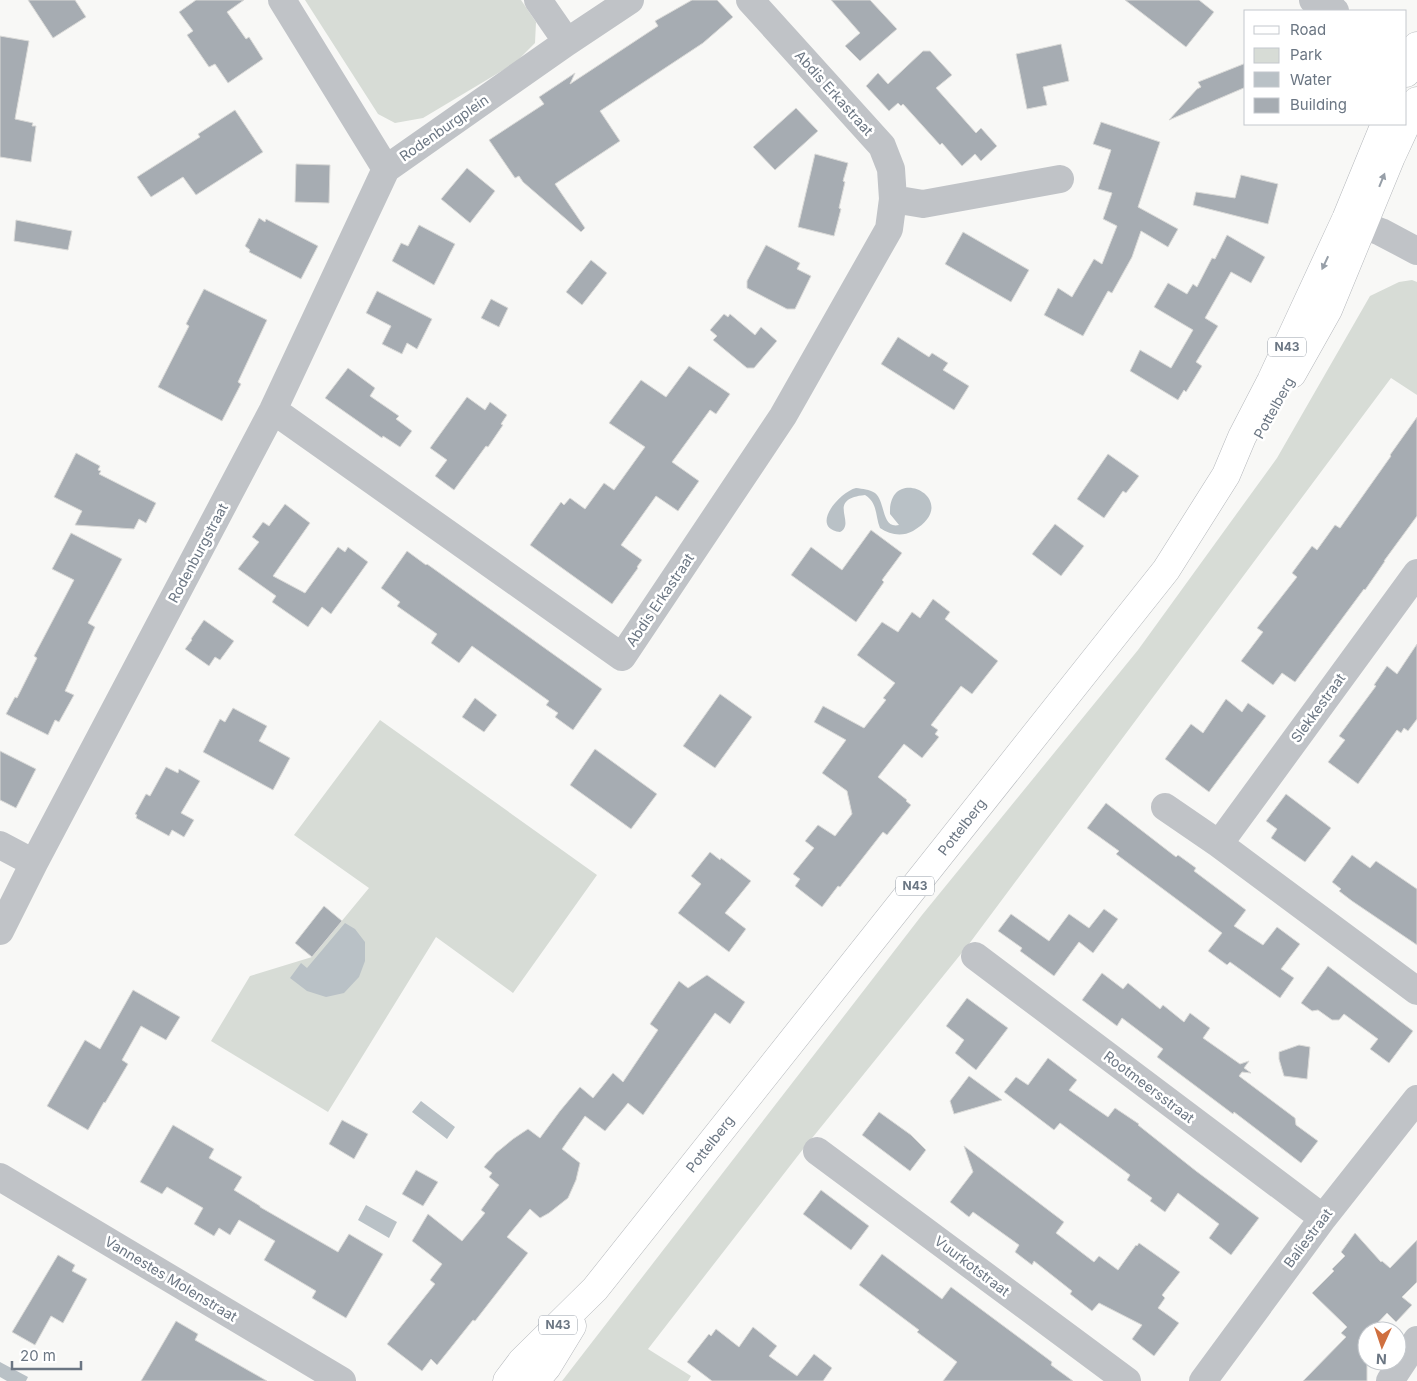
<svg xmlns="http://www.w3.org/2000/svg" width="1417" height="1381" font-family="Inter,sans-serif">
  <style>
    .green { fill: #d7dcd6 }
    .water { fill: #b9c1c6 }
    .building { fill: #a6acb2; stroke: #dadad8 }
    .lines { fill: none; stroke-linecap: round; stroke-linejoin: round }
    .major-casing { stroke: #b4b7bb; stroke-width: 29 }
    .minor { stroke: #c0c3c7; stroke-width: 28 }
    .major { stroke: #fff; stroke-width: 28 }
    .oneway { fill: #979fa8 }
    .labels { text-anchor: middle; stroke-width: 5; stroke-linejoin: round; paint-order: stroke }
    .shield { fill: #fff; stroke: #979fa8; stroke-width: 1 }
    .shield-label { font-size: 12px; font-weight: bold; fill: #6b7683 }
    .street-label { font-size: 14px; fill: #6b7683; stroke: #fff }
  </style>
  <rect width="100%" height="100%" fill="#f8f8f6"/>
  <!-- green -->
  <path class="green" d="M305,0H521L536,22L535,43L515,63L423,118L395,123L378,114Z
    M1412,280L1417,282V395L1391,378L969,944L800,1153L648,1349L691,1376L688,1381H562L922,915L1138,650L1277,458L1370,296L1399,282Z
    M380,720L597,875L513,993L436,937L328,1112L211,1041L250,976L312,957L369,888L294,835Z"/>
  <!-- water -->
  <path class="water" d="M856,488C863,489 869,489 875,493C886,502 881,529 899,525L890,514C888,461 966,500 913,531C902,537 890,535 880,528C875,516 878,503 865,495C825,499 857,523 840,532C809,528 839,492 856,488Z
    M345,923L355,929L365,942V961L359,977L344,993L326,997L307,991L290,978L301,963L307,968Z
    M421,1101L455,1127L447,1139L412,1112Z
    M366,1205L397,1222L389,1238L358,1220Z
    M0,1362L28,1377L26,1381H7L0,1377Z"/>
  <!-- building -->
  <path class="building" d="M28,0H75L86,17L53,38Z
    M196,0H244L227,12L246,39L249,37L263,59L228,83L215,64L209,67L187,35L193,31L179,12Z
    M692,0H717L733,17L703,43L600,111L620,141L555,184L585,228L581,232L523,182L519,176L515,178L489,140L544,104L539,97L575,73L570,84L658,26L655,21Z
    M831,0H870L897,29L860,61L845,46L860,33Z
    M1125,0H1199L1214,12L1186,47Z
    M0,36L29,41L15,119L33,123L32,126H36L31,162L0,157Z
    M1061,44L1069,81L1043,87L1047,105L1027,109L1016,54Z
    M923,51H930L952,75L936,88L976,133L981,128L997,146L981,161L975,154L962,166L942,143L940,145L903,104L901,106L898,103L889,111L866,86L878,73L888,84Z
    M1246,63V87L1169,120L1197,89L1201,87L1198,82Z
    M796,108L818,131L775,170L753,147Z
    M235,110L263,152L196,195L183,177L151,197L137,177L200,137L198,134Z
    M1101,122L1160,142L1138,207L1178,229L1168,247L1141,231L1132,257L1112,293L1108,291L1083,336L1044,315L1058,288L1072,297L1094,259L1102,264L1117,226L1103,219L1112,193L1098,189L1111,150L1093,144Z
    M815,154L848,163L843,181L845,182L839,208L841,209L834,236L798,227Z
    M296,164L330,165L329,203L295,202Z
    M467,168L495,191L470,223L441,199Z
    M1241,175L1278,184L1268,224L1193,205L1196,192L1235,198Z
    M259,218L265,222L266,219L318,246L301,279L249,252L250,250L245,246Z
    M16,220L72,231L68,250L14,241Z
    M419,225L455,244L434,285L392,261L401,243L408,246Z
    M963,232L1029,270L1011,302L945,264Z
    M1227,235L1265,257L1251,283L1231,272L1205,318L1218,326L1196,362L1202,366L1186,392L1184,390L1178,400L1130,371L1140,350L1171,368L1193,330L1154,307L1168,283L1187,294L1193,284L1197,287L1212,258L1215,259Z
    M766,245L800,263L797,269L811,276L795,309H787L747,288V281Z
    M591,260L607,273L582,305L566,292Z
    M204,289L267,320L238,382L241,384L222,421L158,387L189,326L186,324Z
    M377,291L432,319L417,349L407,343L402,354L382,344L391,326L366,313Z
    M491,299L508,308L499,327L481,318Z
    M724,314L728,317L730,314L755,335L761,327L777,341L754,368H747L713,340L717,336L710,330Z
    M898,337L929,357L932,353L948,363L943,370L969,386L954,410L881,364Z
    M689,366L730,394L716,414L710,410L672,462L699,481L678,511L656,496L621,545L642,560L637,567L638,568L612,604L530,545L561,502L564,505L570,498L585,509L604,483L614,490L645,447L609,423L641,380L666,397Z
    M348,368L375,388L370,396L399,416L396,419L412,431L400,447L383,436L382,438L325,398Z
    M467,397L485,410L490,402L507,415L501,424L503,425L488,447L486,446L454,490L435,476L447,460L430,448Z
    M1417,417V516L1384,561H1385L1365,590L1364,589L1295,682L1282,673L1273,685L1241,661L1263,632L1257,628L1297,577L1292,573L1312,546L1317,550L1335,525L1340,528L1391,456L1390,455Z
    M76,453L100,466L98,470L101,471L99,474L156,503L146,523L139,519L134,529L75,525L82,511L54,497Z
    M1108,454L1139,476L1126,493L1123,491L1104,518L1077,499Z
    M285,504L310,523L273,576L305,593L338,547L345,552L348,547L368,562L331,614L322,607L308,627L272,602L276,596L238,569L259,542L252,537L263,522L269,526Z
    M1055,524L1084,546L1061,576L1032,554Z
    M871,530L902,553L882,580L884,582L856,622L791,575L811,547L842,570Z
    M71,533L122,559L88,623L95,627L65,691L74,695L59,722L55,720L48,735L6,714L15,697L17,698L37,658L34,656L74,580L52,569Z
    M407,551L426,565L427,564L602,689L573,730L555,717L558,713L546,705L549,701L472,646L459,663L431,643L437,634L397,606L400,602L381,588Z
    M933,599L950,612L945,619L998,661L972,694L961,686L931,725L938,730L935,734L939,737L922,758L904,744L878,777L907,800L906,801L911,805L887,835L883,832L840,887L838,886L822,907L795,886L800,879L793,874L814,848L805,841L818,825L835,836L852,814L847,791L822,773L846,740L814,722L823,706L864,728L886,700L883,698L895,683L857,655L882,622L898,632L912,612L920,618Z
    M204,620L234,641L220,660L215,657L209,666L185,649L192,640L191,639Z
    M1417,644V719L1408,731L1404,728L1401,733L1397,730L1358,784L1328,762L1345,740L1339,736L1376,686L1374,685L1387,666L1397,674Z
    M720,694L752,717L715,768L683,746Z
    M475,698L497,715L484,732L462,717Z
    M1226,699L1242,712L1248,703L1266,716L1209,792L1165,759L1191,724L1203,733Z
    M233,708L267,726L259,741L290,758L273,790L203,752L220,719L225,722Z
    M595,749L657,794L631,829L570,785Z
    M0,751L36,769L16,808L0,800Z
    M166,767L178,773L179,769L200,781L181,813L194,820L184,837L172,830L169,836L136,818L137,815L135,814L146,794L150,796Z
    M1286,794L1331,828L1305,862L1271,838L1277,829L1266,821Z
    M1106,803L1176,857L1178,855L1196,868L1194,871L1246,910L1234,926L1263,945L1277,927L1300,944L1281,969L1294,978L1280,998L1230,962L1227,965L1208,951L1222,933L1116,854L1119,851L1087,828Z
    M710,852L720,860L721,858L751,881L725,913L746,929L729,952L678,913L701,884L691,876Z
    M1352,855L1370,868L1376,861L1417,889V945L1352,901L1339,891L1341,889L1332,882Z
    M324,906L342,921L312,957L295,943Z
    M1104,909L1118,919L1093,953L1079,942L1054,976L1020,951L1022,948L998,931L1011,914L1049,941L1069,914L1089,928Z
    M1328,966L1413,1031L1389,1063L1370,1049L1378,1039L1344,1014L1339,1020H1332L1318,1010L1312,1011L1301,1003Z
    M1102,973L1123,989L1128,983L1160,1009L1163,1005L1184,1022L1190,1013L1210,1028L1203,1038L1240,1064L1249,1061L1244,1068L1251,1073L1242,1072L1239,1076L1295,1118L1296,1125L1318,1141L1301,1163L1234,1112L1233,1114L1157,1057L1163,1049L1122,1018L1117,1026L1082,1000Z
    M707,975L745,1002L730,1024L715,1013L643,1115L628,1103L605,1131L585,1116L562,1149L580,1163L576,1180L568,1198L549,1213L540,1218L530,1209L507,1237L528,1253L475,1321L473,1320L437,1365L431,1359L422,1371L387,1344L435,1284L430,1280L442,1264L412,1241L428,1214L462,1241L485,1213L481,1210L499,1185L489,1177L492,1173L484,1167L496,1153L513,1139L528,1129L540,1138L560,1111L580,1087L593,1098L613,1073L623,1082L658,1030L650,1024L679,981L688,988Z
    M133,990L180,1017L166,1040L141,1026L122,1060L128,1064L105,1103L104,1102L88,1130L47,1106L85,1040L100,1049Z
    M967,998L1008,1028L976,1070L955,1053L964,1040L946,1026Z
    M1299,1045L1310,1047L1307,1079L1284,1076L1279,1059V1052Z
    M1048,1058L1077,1080L1069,1090L1108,1117L1115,1108L1139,1124L1138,1125L1196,1171L1259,1218L1231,1255L1209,1238L1219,1224L1178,1193L1165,1212L1150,1201L1152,1198L1127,1180L1130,1175L1060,1123L1054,1130L1004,1092L1016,1077L1028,1085Z
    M969,1076L1002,1100L954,1114L950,1101Z
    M879,1112L911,1135L926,1150L910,1171L862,1135Z
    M342,1120L368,1134L354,1159L329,1144Z
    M173,1125L214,1149L209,1158L242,1177L234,1190L260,1206V1207L338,1252L349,1234L383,1254L346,1318L312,1298L316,1291L264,1260L275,1241L239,1220L230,1235L219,1228L214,1236L194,1224L203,1208L167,1187L162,1194L140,1182Z
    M964,1146L1064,1222L1056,1233L1094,1262L1099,1256L1118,1270L1136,1245L1137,1246L1139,1243L1180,1272L1162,1295L1165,1298L1158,1308L1179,1323L1154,1356L1132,1339L1142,1325L1099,1303L1092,1311L1070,1294L1072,1291L1034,1261L1032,1265L1015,1252L1019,1245L973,1212L969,1217L950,1202L973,1172Z
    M416,1170L438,1182L423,1206L402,1194Z
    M821,1190L869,1226L851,1250L803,1214Z
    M1355,1233L1381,1262L1382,1261L1390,1268L1417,1240V1282L1402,1297L1412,1305L1396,1322L1387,1313L1370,1331H1367V1381H1303L1346,1337L1341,1333L1347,1327L1312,1293L1334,1271L1332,1269L1345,1256L1341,1252Z
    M882,1254L942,1299L951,1287L1052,1362L1051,1365L1073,1381H943L957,1362L917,1332L919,1330L859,1285Z
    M58,1255L75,1265L72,1271L87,1279L63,1323L51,1316L35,1345L12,1332Z
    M176,1321L198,1334L195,1340L267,1381H141Z
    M753,1327L777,1346L769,1356L797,1376L814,1354L832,1368L823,1381H712L687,1362L709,1334L711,1336L716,1329L739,1347Z"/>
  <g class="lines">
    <defs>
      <path id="major" d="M1406,73L1417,46
        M1292,374L1328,310L1391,157L1417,101
        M507,1381L522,1361L595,1289L1166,570L1226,475L1242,437L1271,381L1346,219L1385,124
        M535,1381L547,1367L572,1326"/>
    </defs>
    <!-- major casing -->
    <use href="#major" class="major-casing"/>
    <!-- minor -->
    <path class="minor" d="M282,0L386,169
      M538,0L567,42
      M1313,0L1335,11
      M893,199L923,204L1060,179
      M1346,219L1381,232L1417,251
      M273,410L622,657L783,416L889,229L893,199L891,169L882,146L750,0
      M1165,807L1219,844L1417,991
      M1219,844L1417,573
      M0,845L34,863
      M0,931L34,863L273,410L386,169L567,42L630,0
      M975,956L1323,1218
      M817,1151L1127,1381
      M0,1177L342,1381
      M1203,1381L1323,1218L1417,1099
      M1390,1381L1417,1340"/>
    <!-- major -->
    <use href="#major" class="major"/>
  </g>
  <!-- one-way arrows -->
  <defs><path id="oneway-solid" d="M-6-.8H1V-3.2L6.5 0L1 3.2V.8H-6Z" transform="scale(1.25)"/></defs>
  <g class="oneway">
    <use href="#oneway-solid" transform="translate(1382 180) rotate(-68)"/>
    <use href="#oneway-solid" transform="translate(1325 263) rotate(115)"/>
  </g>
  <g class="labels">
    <!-- shield labels -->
    <g class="shield">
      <rect x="1268" y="337.5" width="38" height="19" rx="4"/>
      <rect x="896" y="876.5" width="38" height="19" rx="4"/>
      <rect x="539" y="1315.5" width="38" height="19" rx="4"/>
    </g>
    <g class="shield-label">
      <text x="1287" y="351">N43</text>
      <text x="915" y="890">N43</text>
      <text x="558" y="1329">N43</text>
    </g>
    <!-- street labels -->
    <g class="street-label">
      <text transform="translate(834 93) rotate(48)" y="5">Abdis Erkastraat</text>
      <text transform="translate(444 128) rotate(-35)" y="5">Rodenburgplein</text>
      <text transform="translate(1274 408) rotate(-61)" y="5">Pottelberg</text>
      <text transform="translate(198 553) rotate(-62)" y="5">Rodenburgstraat</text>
      <text transform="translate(660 600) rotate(-56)" y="5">Abdis Erkastraat</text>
      <text transform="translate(1318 708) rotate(-54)" y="5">Slekkestraat</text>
      <text transform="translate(962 827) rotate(-52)" y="5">Pottelberg</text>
      <text transform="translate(1149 1087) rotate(37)" y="5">Rootmeersstraat</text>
      <text transform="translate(710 1144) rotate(-52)" y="5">Pottelberg</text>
      <text transform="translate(1308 1238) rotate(-53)" y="5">Baliestraat</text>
      <text transform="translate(972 1266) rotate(37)" y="5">Vuurkotstraat</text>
      <text transform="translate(171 1279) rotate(31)" y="5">Vannestes Molenstraat</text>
    </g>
  </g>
  <!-- legend -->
  <rect x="1244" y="10" width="162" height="115" fill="#ffffff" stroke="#c4c8cd"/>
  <rect x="1254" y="26" width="25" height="8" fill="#ffffff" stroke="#c4c8cd"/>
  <text x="1290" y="35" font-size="15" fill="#6b7683">Road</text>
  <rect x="1254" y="48" width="25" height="15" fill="#d7dcd6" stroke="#c4c8cd"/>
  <text x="1290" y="60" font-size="15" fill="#6b7683">Park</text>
  <rect x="1254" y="72" width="25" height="15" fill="#b9c1c6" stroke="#c4c8cd"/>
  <text x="1290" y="85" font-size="15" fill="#6b7683">Water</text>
  <rect x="1254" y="98" width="25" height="15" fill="#a6acb2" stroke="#c4c8cd"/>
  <text x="1290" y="110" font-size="15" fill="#6b7683">Building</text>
  <!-- north arrow -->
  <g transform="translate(1382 1346) rotate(183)"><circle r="24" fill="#ffffff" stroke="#c4c8cd"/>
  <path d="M0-4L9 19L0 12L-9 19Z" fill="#cf7040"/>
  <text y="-8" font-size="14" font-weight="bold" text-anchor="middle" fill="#6b7683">N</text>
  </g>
  <!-- scale -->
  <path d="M12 1361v8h69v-8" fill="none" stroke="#6b7683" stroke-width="2.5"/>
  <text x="20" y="1361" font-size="15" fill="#6b7683" stroke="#ffffff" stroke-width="4" paint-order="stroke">20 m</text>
</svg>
